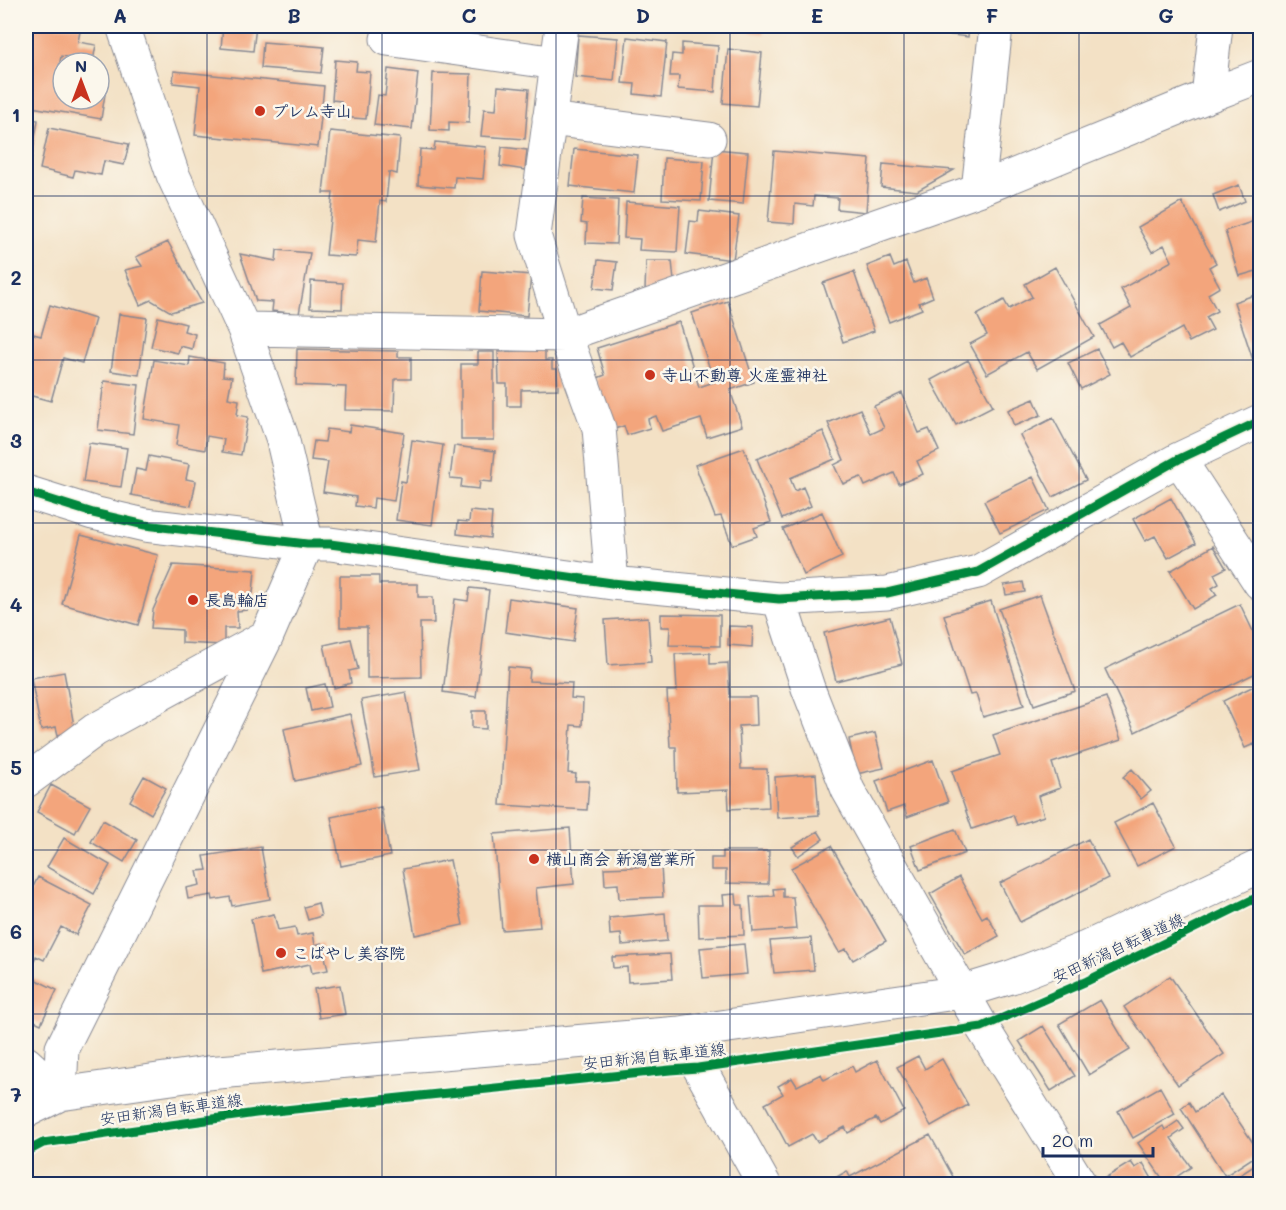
<svg xmlns="http://www.w3.org/2000/svg" width="1286" height="1210" font-family="Mali,'Klee One',sans-serif">
  <style>
    .building { fill: #f3a57c }
    .lines { fill: none; stroke-linecap: round; stroke-linejoin: round }
    .minor-casing { stroke: #878892; stroke-width: 35 }
    .minor { stroke: #fff; stroke-width: 33 }
    .cycleway-casing { stroke: #fbf7ec; stroke-width: 13 }
    .cycleway { stroke: #00873e; stroke-width: 9 }
    .grid { fill: none; stroke: #1b2f5e; stroke-width: 1.5; stroke-opacity: 0.55 }
    .poi-dot { fill: #c8321e; stroke: #fbf7ec; stroke-width: 2 }
    .labels { text-anchor: middle; stroke-width: 5; stroke-linejoin: round; paint-order: stroke }
    .poi-label { font-size: 16px; font-weight: bold; fill: #1b2f5e; stroke: #fbf7ec; text-anchor: start }
    .street-label { font-size: 16px; fill: #1b2f5e; stroke: #fbf7ec }
    .neatline { fill: none; stroke: #1b2f5e; stroke-width: 2 }
    .grid-label { font-size: 20px; text-anchor: middle; font-weight: bold; fill: #1b2f5e }
  </style>
  <rect width="100%" height="100%" fill="#fbf7ec"/>
  <filter id="ink" filterUnits="userSpaceOnUse"><feTurbulence type="fractalNoise" baseFrequency=".0167" numOctaves="2"/><feDisplacementMap in="SourceGraphic" scale="12" xChannelSelector="R" yChannelSelector="G"/><feConvolveMatrix kernelMatrix="1 2 1 2 8 2 1 2 1" color-interpolation-filters="sRGB"/></filter>
  <filter id="wash" filterUnits="userSpaceOnUse"><feTurbulence type="fractalNoise" baseFrequency=".008" numOctaves="4" result="noise"/><feDisplacementMap in="SourceGraphic" scale="24" xChannelSelector="R" yChannelSelector="G"/><feGaussianBlur stdDeviation="1.35" result="paint"/><feColorMatrix in="noise" values="0 0 0 0 0 0 0 0 0 0 0 0 0 0 0 0 0 1.4 0 .05"/><feComposite in="paint" operator="in"/></filter>
  <g filter="url(#wash)">
    <rect width="100%" height="100%" fill="#f3e1c5"/>
    <g id="blocks">
      <!-- building -->
      <path class="building" d="M26,26H81L78,42L96,45L93,61L61,56L56,85L63,86V99H99V92L105,94L101,119L26,106Z
        M223,26H256L253,51L221,48Z
        M438,26H488V31L459,29L458,38L437,37Z
        M715,26H765L764,34L714,27Z
        M890,26H969L968,37L889,27Z
        M578,35L618,38L614,81L575,77Z
        M627,37L667,42L661,97L634,94L635,84L622,83Z
        M263,42L324,47L321,73L261,68Z
        M682,43L718,46L715,92L678,89L679,76H670L672,54L682,55Z
        M728,49L762,53L757,106L723,103Z
        M335,60L357,62L356,71L370,72L366,119L339,117L341,101L332,100Z
        M388,69L418,73L412,129L374,125L378,95L385,96Z
        M174,71L324,86L318,147L195,135L200,86L173,83Z
        M433,73L471,74L469,123L449,122V131L430,130Z
        M498,86L529,89L525,139L481,136L484,109L496,110Z
        M26,118L38,120L31,161L26,160Z
        M49,128L129,144L124,165L104,161L101,175L75,170L73,177L40,169Z
        M330,131L400,138L397,174L389,172L386,202L380,201L376,242L358,240L356,257L326,255L333,193H323Z
        M435,142L486,147L483,179L455,177L454,188L418,185L420,149L434,150Z
        M502,147L527,150L525,170L500,166Z
        M574,149L638,155L634,193L570,186Z
        M714,149L748,152L743,204L709,201Z
        M774,151L870,159L866,212L837,209L838,198L814,196L813,206L795,204L794,224L768,222Z
        M664,158L704,161L701,201L662,199Z
        M883,164L954,170L917,191L881,187Z
        M1239,185L1245,201L1219,212L1213,195Z
        M583,198L618,200L616,244L586,243L587,224L581,223Z
        M626,202L680,206L677,252L639,250L640,239L624,238Z
        M1182,202L1216,263L1209,267L1220,287L1208,294L1217,311L1206,317L1213,330L1189,342L1182,328L1130,357L1121,342L1112,347L1100,325L1131,308L1121,289L1172,261L1164,245L1152,252L1138,227Z
        M699,211L739,216L733,260L686,254L690,221L698,222Z
        M1260,219V270L1239,276L1225,231Z
        M168,242L202,303L171,312L151,300L140,305L125,270L142,266L136,257Z
        M277,250L310,253L299,314L272,311L273,302L256,301L240,254L276,261Z
        M890,257L894,267L906,262L914,283L926,278L933,297L919,303L922,309L889,322L867,266Z
        M598,260L617,262L613,290L594,288Z
        M646,261H672L674,281L645,291Z
        M1055,267L1094,337L1037,369L1027,352L987,374L970,344L987,335L977,315L1004,300L1009,309L1032,297L1025,284Z
        M482,271L531,275L527,316L479,311Z
        M854,272L874,331L843,342L823,283Z
        M311,281L343,283L342,309L310,308Z
        M1260,293V361L1254,363L1234,302Z
        M728,301L754,382L730,390L742,426L707,437L701,419L662,431L656,416L648,419L650,428L627,435L624,426L611,430L595,379L605,375L597,348L679,322L699,387L714,382L692,313Z
        M50,305L95,319L82,363L63,358L51,401L32,396L28,410L26,409V332L41,336Z
        M119,314L147,318L139,375L111,371Z
        M158,317L186,324L184,331L195,334L192,349L180,346L178,353L151,347Z
        M297,349L398,351V357H411V379H395L394,411L345,410L346,387L296,385Z
        M1097,349L1110,374L1081,389L1068,363Z
        M545,350V360H552V369H557L558,389L521,390V406H507V384H499L498,352Z
        M478,352H494V440H461V364H478Z
        M190,357L224,363L223,376L232,377L228,398L239,400L237,415L248,417L241,455L222,452L224,439L207,436L205,450L176,445L179,425L144,419L154,360L189,366Z
        M968,360L993,406L956,425L931,380Z
        M104,381L139,385L133,434L98,430Z
        M902,393L919,433L929,429L939,451L917,461L923,474L899,484L894,473L865,486L861,477L843,484L834,465L844,460L828,423L860,409L871,434L884,428L874,406Z
        M1034,399L1041,415L1014,426L1008,410Z
        M1053,418L1086,480L1053,497L1020,435Z
        M350,425L404,433L394,501L374,498L373,508L355,506L356,497L323,492L328,462L311,460L314,441L325,442L327,429L349,432Z
        M823,431L835,459L790,478L795,491L803,487L811,506L782,519L757,459Z
        M412,440L443,445L432,525L396,520L401,481L406,482Z
        M89,443L127,448L121,487L83,482Z
        M454,446L495,451L492,482L480,481L479,489L461,487L462,479L450,478Z
        M744,448L771,522L754,528L757,536L732,545L721,516L715,517L695,465Z
        M149,456L189,464L186,479L196,481L191,506L131,495L136,469L146,471Z
        M1033,477L1049,510L1000,533L984,501Z
        M1171,498L1196,543L1168,558L1155,536L1145,541L1133,519Z
        M470,511L492,513L490,538L457,534L458,521L469,522Z
        M822,512L842,557L804,575L783,529Z
        M81,535L158,555L138,625L62,604Z
        M1213,546L1226,568L1214,574L1219,584L1212,588L1217,595L1193,609L1170,571Z
        M173,565L255,570L253,593L247,594V610L237,611L238,628H224V645L182,643V630L151,628L153,610Z
        M340,576H379V584H418V597H433L434,623H420L421,677L367,678V627H340Z
        M1023,582L1025,592L1006,595L1004,585Z
        M470,588L489,590L476,697L443,692L455,599L468,601Z
        M1040,595L1075,691L1034,705L999,609Z
        M509,598L578,608L573,642L505,632Z
        M991,601L1024,705L983,717L976,694L970,695L944,615Z
        M1240,604L1260,646V671L1135,732L1105,669Z
        M661,614L720,615V646L669,645L670,627H661Z
        M648,617L651,662L608,665L605,620Z
        M890,617L902,664L836,681L824,633Z
        M729,626L753,627L752,647L728,645Z
        M351,639L358,669L349,671L351,683L334,688L324,645Z
        M710,653V664L728,663L730,697H756L757,725L739,726L741,769H767L769,807L729,809L728,790L677,792L676,747H670L667,691H677L675,654Z
        M508,667L530,669L529,681L572,683L571,698L583,699L582,726L571,725L568,773L576,774L575,781H589L587,810L500,805Z
        M64,672L75,731L58,735L56,727L41,730L31,678Z
        M1260,683V757L1254,744L1245,748L1223,701Z
        M325,684L330,707L311,711L306,688Z
        M406,692L420,770L375,777L361,700Z
        M1106,697L1121,740L1052,763L1060,788L1038,796L1044,816L1017,825L1013,815L972,829L952,771L1000,755L993,735Z
        M472,711H486V729L472,728Z
        M350,714L362,766L295,781L284,729Z
        M875,733L884,768L856,774L849,739Z
        M933,760L948,802L907,817L904,806L887,812L876,781Z
        M1132,769L1151,791L1141,799L1123,777Z
        M816,774L819,815L777,818L775,777Z
        M144,776L166,788L151,814L130,801Z
        M51,785L90,806L75,833L37,812Z
        M1153,803L1176,846L1137,866L1114,823Z
        M381,807L390,856L341,866L331,817Z
        M103,820L137,840L124,862L91,842Z
        M570,828L574,884L536,888L540,927L502,930L494,834Z
        M955,829L965,853L920,870L911,846Z
        M818,831L823,839L798,856L792,847Z
        M64,838L110,865L94,894L47,867Z
        M1088,839L1108,878L1020,922L1000,883Z
        M831,846L886,941L853,960L846,949L839,952L791,868Z
        M261,847L270,899L232,906L230,897L213,900L212,895L188,899L186,888L200,885L197,871L207,870L204,856Z
        M723,851H769L768,884L726,883V870H711V858H723Z
        M450,860L463,925L415,935L403,869Z
        M661,866L663,897L619,899L618,884L605,885L604,868Z
        M38,877L92,905L76,935L61,927L44,960L36,956L30,970L26,968V901Z
        M959,877L982,918L987,915L999,936L965,955L930,894Z
        M783,888V897H793L796,929L753,932L750,897L774,896L773,889Z
        M736,894L737,905H743L744,935L699,937L698,905H724L723,895Z
        M318,903L321,916L308,920L304,907Z
        M665,913L667,941L622,945L621,934L610,935L609,918Z
        M274,914L278,930L295,927L297,936L313,933L315,945L322,943L328,970L312,973L310,964L261,974L251,919Z
        M811,938L814,970L774,973L770,941Z
        M744,944L747,974L703,978L700,948Z
        M670,954L672,979L628,982L627,967L613,968L612,957Z
        M26,975L57,990L41,1024L26,1017Z
        M1170,976L1224,1054L1178,1085L1124,1007Z
        M340,985L345,1014L319,1018L314,989Z
        M1100,1000L1130,1050L1089,1075L1059,1024Z
        M1043,1026L1075,1076L1051,1091L1019,1041Z
        M918,1056L925,1069L942,1059L968,1105L931,1126L897,1067Z
        M877,1060L904,1111L880,1124L876,1118L848,1133L845,1127L817,1142L812,1134L788,1147L765,1104L783,1094L778,1086L792,1078L797,1086L821,1074L824,1080L852,1066L855,1072Z
        M1160,1087L1175,1114L1133,1138L1118,1111Z
        M1221,1095L1260,1153L1225,1176L1181,1108L1189,1102L1195,1112Z
        M1178,1121L1184,1129L1171,1138L1191,1167L1166,1184L1138,1143L1163,1126L1165,1130Z
        M930,1135L957,1184H839L835,1178L847,1171L850,1177Z
        M1131,1162L1135,1168L1143,1163L1155,1184H1109L1105,1178Z
        M1257,1164L1260,1169V1184H1230L1229,1182Z"/>
    </g>
  </g>
  <g filter="url(#ink)">
    <use href="#blocks" fill-opacity="0" stroke="#878892" stroke-width="1.5"/>
    <g class="lines">
      <defs>
        <path id="minor" d="M562,26L534,235L565,335L599,428L612,583
          M387,39L557,63
          M1208,96L1216,26
          M549,119L709,139
          M978,190L996,26
          M244,329L565,335L978,190L1208,96L1260,76
          M1179,459L1260,583
          M26,492L93,513L145,525L307,544H330L367,549L612,583L779,599L887,593L978,572L1179,459L1260,421
          M779,599L808,688L848,790L982,1027L1080,1184
          M26,781L95,730L267,636
          M680,1033L764,1184
          M26,1063L60,1094
          M60,1094L62,1048L267,636L307,544L282,437L244,329L173,175L123,26
          M26,1111L60,1094L207,1073L680,1033L962,992L1011,977L1086,948L1260,866"/>
      </defs>
      <!-- minor casing -->
      <use href="#minor" class="minor-casing"/>
      <!-- minor -->
      <use href="#minor" class="minor"/>
      <defs>
        <path id="cycleway" d="M26,492L93,513L145,525L307,544H330L367,549L612,583L779,599L887,593L978,572L1179,459L1260,421
          M26,1152L43,1143L256,1113L670,1070L698,1068L982,1027L1087,981L1260,896"/>
      </defs>
      <!-- cycleway casing -->
      <use href="#cycleway" class="cycleway-casing"/>
      <!-- cycleway -->
      <use href="#cycleway" class="cycleway"/>
    </g>
  </g>
  <!-- grid -->
  <path class="grid" d="M207,26V1184M382,26V1184M556,26V1184M730,26V1184M904,26V1184M1079,26V1184M26,196H1260M26,360H1260M26,523H1260M26,687H1260M26,850H1260M26,1014H1260"/>
  <!-- markers -->
  <g class="poi-dot">
    <circle cx="260" cy="111" r="6"/>
    <circle cx="650" cy="375" r="6"/>
    <circle cx="193" cy="600" r="6"/>
    <circle cx="534" cy="859" r="6"/>
    <circle cx="281" cy="953" r="6"/>
  </g>
  <g class="labels">
    <!-- poi labels -->
    <g class="poi-label">
      <text x="272" y="117">プレム寺山</text>
      <text x="662" y="381">寺山不動尊 火産霊神社</text>
      <text x="205" y="606">長島輪店</text>
      <text x="546" y="865">横山商会 新潟営業所</text>
      <text x="293" y="959">こばやし美容院</text>
    </g>
    <!-- street labels -->
    <g class="street-label">
      <text transform="translate(1118 948) rotate(-25)" y="6">安田新潟自転車道線</text>
      <text transform="translate(654 1056) rotate(-6)" y="6">安田新潟自転車道線</text>
      <text transform="translate(171 1109) rotate(-8)" y="6">安田新潟自転車道線</text>
    </g>
  </g>
  <!-- margin -->
  <rect width="1286" height="1210" fill="none" stroke="#fbf7ec" stroke-width="66"/>
  <!-- north arrow -->
  <g transform="translate(81 81)"><circle r="28" fill="#fbf7ec" stroke="#a1a7b3" stroke-width="1.5"/>
  <path d="M0-4.5L10 22L0 15L-10 22Z" fill="#c8321e"/>
  <text y="-9" font-size="16" font-weight="bold" text-anchor="middle" fill="#1b2f5e">N</text>
  </g>
  <!-- scale -->
  <path d="M1043 1147v9h110v-9" fill="none" stroke="#1b2f5e" stroke-width="3"/>
  <text x="1052" y="1147" font-size="18" fill="#1b2f5e" stroke="#fbf7ec" stroke-width="4.5" paint-order="stroke">20 m</text>
  <rect x="33" y="33" width="1220" height="1144" class="neatline"/>
  <g class="grid-label">
    <text x="120" y="23">A</text>
    <text x="294" y="23">B</text>
    <text x="469" y="23">C</text>
    <text x="643" y="23">D</text>
    <text x="817" y="23">E</text>
    <text x="992" y="23">F</text>
    <text x="1166" y="23">G</text>
    <text x="16" y="122">1</text>
    <text x="16" y="285">2</text>
    <text x="16" y="448">3</text>
    <text x="16" y="612">4</text>
    <text x="16" y="775">5</text>
    <text x="16" y="939">6</text>
    <text x="16" y="1102">7</text>
  </g>
</svg>
